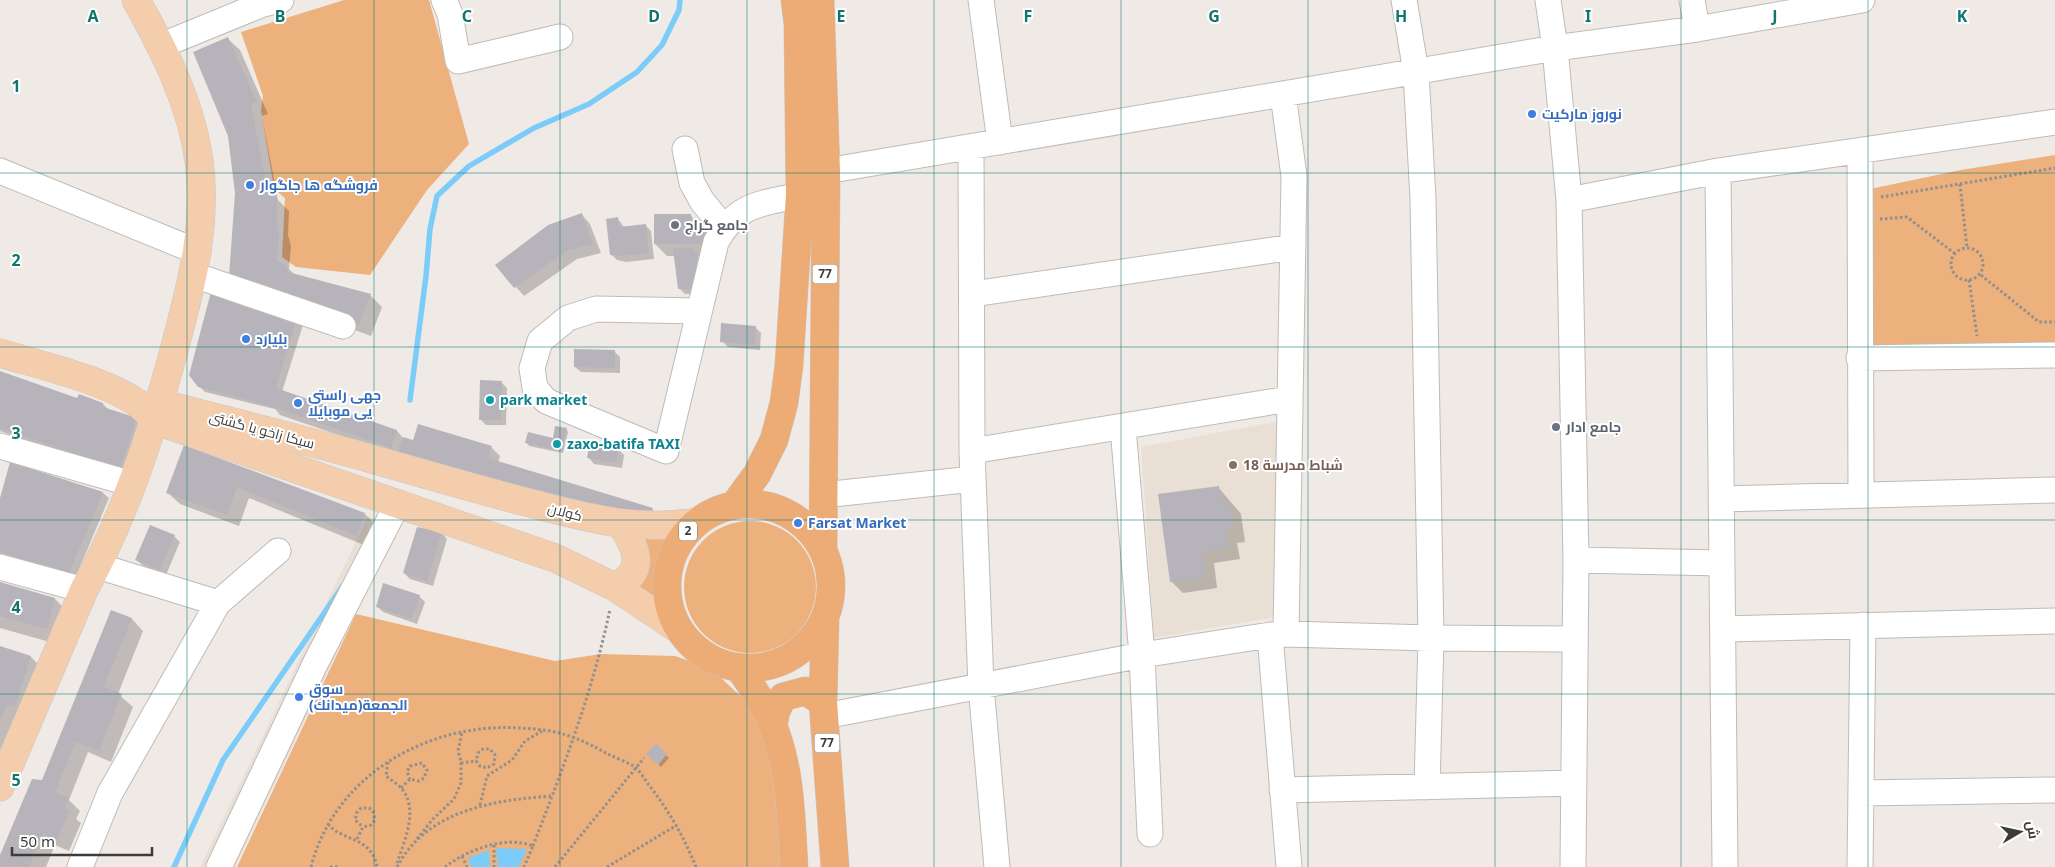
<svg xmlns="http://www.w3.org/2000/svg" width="2055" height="867" font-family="'Noto Sans',Cairo,sans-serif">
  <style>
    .built { fill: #eadfd5 }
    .green { fill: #ecb17d }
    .water { fill: #7cccfa }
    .shadow { fill: #0003 }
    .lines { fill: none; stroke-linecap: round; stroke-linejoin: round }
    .stream { stroke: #7cccfa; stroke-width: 5.5 }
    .building { fill: #b6b4ba }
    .minor-casing { stroke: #c0bbb6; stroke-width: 27 }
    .major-casing { stroke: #c9c8c8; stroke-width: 29 }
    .highway-casing { stroke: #c9c8c8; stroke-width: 29 }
    .path { stroke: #938f8c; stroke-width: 3; stroke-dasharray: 2.5 2.5; stroke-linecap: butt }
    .minor { stroke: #fff; stroke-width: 25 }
    .major { stroke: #f4cdad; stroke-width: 28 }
    .highway { stroke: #edab76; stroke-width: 28 }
    .grid { fill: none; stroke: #0f766e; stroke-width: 1; stroke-opacity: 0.55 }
    .shop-dot { fill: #3f7fe0; stroke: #fff; stroke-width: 2 }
    .worship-dot { fill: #6b7280; stroke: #fff; stroke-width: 2 }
    .culture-dot { fill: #0f9aa8; stroke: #fff; stroke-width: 2 }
    .education-dot { fill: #8d6e63; stroke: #fff; stroke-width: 2 }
    .labels { text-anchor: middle; stroke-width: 4; stroke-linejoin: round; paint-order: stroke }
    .shield { fill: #fff; stroke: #787675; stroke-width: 1 }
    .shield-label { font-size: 12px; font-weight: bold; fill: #3e3c3a }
    .shop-label { font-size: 14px; font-weight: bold; fill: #366cbe; stroke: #fff; text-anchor: start }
    .worship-label { font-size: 14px; font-weight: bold; fill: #5b616d; stroke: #fff; text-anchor: start }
    .culture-label { font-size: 14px; font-weight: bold; fill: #0d838f; stroke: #fff; text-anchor: start }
    .street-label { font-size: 14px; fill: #3e3c3a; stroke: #fff }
    .education-label { font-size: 14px; font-weight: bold; fill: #785e54; stroke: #fff; text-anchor: start }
    .grid-label { font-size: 16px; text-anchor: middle; font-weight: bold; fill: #0f766e; stroke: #fff; stroke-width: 4; stroke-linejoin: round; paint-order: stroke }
  </style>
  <rect width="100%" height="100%" fill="#f0eae6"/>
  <!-- built -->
  <path class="built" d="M1280,421L1276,617L1154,638L1141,447Z
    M368,516L397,527L235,867H200Z"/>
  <!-- green -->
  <path class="green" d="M344,0H429L469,144L427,190L370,275L296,267L282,257L285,198L274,189L261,110L263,96L241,32Z
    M2055,155V349L1869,358L1870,189L1961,170Z
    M684 587a66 66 0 1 1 132 0a66 66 0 1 1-132 0Z
    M633,531L675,533L665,547L660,557L656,588L662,607L627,586Z
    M356,614L555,661L601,654L675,656L710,668L747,702L771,752L783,867H237Z"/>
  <!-- water -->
  <path class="water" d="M496,848L527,849L519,867H498Z
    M489,850L490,867H471L468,858Z"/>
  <!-- shadow -->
  <path class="shadow" d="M228,39L240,50L268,114L262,116L278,200L289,211L288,235L291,246L289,269L295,275L370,295L382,307L371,336L242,288Z
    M582,215L590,224L601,253L577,259L524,296L497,265Z
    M690,215L698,223H707L718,235V256H698L703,261L699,294H685L679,288L675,256H667L655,244Z
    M618,219L624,227L645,225L651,231L654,259L626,262L617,260L611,254Z
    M213,290L303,325L282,392L397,431L404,439L414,442L491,447L500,456L498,463L652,509L661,518L400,456L280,415L275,409L205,392L199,386Z
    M755,327L761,333L760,350L728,347L722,341Z
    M614,351L620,357V373L581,372L575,367Z
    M0,373L78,400L103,404L109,410L136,419L142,425L126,474L0,431Z
    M501,382L507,388L506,425H486L480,419Z
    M566,429L568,432L563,453L529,446L527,443L554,440Z
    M184,447L365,514L377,526L369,547L249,498L239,526L180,504L168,493Z
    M618,449L624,455L622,468L594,464L589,458Z
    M11,463L103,493L109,498L75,579L0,558V503Z
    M1218,487L1241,514L1245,542L1237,543L1240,559L1214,563L1217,588L1183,593L1171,581Z
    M442,533L447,539L433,586L410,579L404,573Z
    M174,536L180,542L166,575L142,565L137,560Z
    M0,584L55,599L72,616L64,646L0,628Z
    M419,596L425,602L417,624L383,612L377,606Z
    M112,611L132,619L143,631L118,694L133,707L111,762L88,752L69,800L80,811L76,819L81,823L69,851L55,845L46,867H0V858L43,782Z
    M0,647L31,657L42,668L27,718L15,714L23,722L0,757Z
    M656,745L669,758L661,767L648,754Z"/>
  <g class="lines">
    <!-- stream -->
    <path class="stream" d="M410,400L426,276L430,229L437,196L469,166L534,128L589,104L637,72L662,45L679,10L680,0
      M174,867L223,760L342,587"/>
  </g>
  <!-- building -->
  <path class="building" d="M228,37L257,102L251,104L268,195L277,198V222L279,234L277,261L287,266L288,272L371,294L359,325L229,277L235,193L228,136L193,52Z
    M582,213L593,244L568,250L514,288L495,265L548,225Z
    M654,214H691V222H707V244H654Z
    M618,217L619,227L646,224L649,253L620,256L610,255L606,219Z
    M692,247L698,254L693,289H678L673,249Z
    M212,288L297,318L276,388L397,430L391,448L270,406L198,387L189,375Z
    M721,323L756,326L755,345L720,342Z
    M574,349L615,350V368L574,367Z
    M0,371L77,398L79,394L103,403V407L137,418L120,469L0,428Z
    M480,380L502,381L501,420H479Z
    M418,424L492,446L488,458L653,508L647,522L482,478L398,452L403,437L413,440Z
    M555,426L567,428L561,451L525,443L528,432L553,438Z
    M590,443L619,448L616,463L587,458Z
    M184,445L365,513L357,536L237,487L227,515L166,493Z
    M10,462L103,492L69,574L0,552V498Z
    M1219,486L1221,502L1229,501L1233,530L1226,531L1229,548L1203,551L1206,577L1170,582L1158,494Z
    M150,525L175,535L160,570L135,560Z
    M417,527L442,532L427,581L403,573Z
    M0,582L55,598L47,629L0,616Z
    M383,583L420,595L412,619L376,607Z
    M111,610L132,618L104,687L122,694L99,751L76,742L55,792L69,798L64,808L70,810L57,840L43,834L29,867H0V855L32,779L42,780Z
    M0,646L31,656L15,707L7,704L0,722Z
    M656,743L667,754L658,765L646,754Z"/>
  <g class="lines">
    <defs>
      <path id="minor" d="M444,0L450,14L458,61L560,37
        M981,0L1000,142
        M1404,0L1416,72L1423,199L1431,638L1427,787
        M1548,0L1555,48L1569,200L1576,560L1573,867
        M1692,0L1697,29
        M160,46L263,4L281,0
        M1283,94L1294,176L1286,634
        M971,147L972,451L981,686L997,867
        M685,149L692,183L702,201L724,228
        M1860,151L1861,495
        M0,171L198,252
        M826,171L1555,48L1697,29L1862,0
        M1718,171L1725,867
        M1569,200L1718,171L2055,122
        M194,275L343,326
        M973,294L1293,247
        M699,311L596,309L568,318L540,341L532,368L535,388L546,401L666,451L716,242C737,203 761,204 800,195
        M1859,358L2055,355
        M1123,427L1142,655L1150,834
        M0,446L132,484
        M972,451L1289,399
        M823,495L973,479
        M1721,499L2055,490
        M1576,560L1722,563
        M98,566L218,603
        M0,567L84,590
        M1723,629L2055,621
        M1270,635L1289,867
        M825,716L1142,655L1270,635L1286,634L1431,638L1575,639
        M1282,790L1573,783
        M1861,793L2055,790
        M80,867L110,793L218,603L278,551
        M219,867L315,664L398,503
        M1860,867L1863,625"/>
      <path id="major" d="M0,353C39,365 110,381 141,406C146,410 150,415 154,420L555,558L615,587L678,629
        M159,403C228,421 297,438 365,457C417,472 469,487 522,501C586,517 630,532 697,522
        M615,587C647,571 637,549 621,524
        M0,787L84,590C125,516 151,435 173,354C190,290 208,227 199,161C191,103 164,50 136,0"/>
      <path id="highway" d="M820,0L826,171L823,548
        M667 586a82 82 0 1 1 164 0a82 82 0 1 1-164 0Z
        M735,504L757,474L774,440L784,403L789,365L800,195L798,24L795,0
        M825,620L823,702L835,867
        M740,669C751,685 762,701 770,719C791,765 791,817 794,867
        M773,726L776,711L783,697L805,691L823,702"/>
    </defs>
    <!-- minor casing -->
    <use href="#minor" class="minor-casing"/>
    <!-- major casing -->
    <use href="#major" class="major-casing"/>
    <!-- highway casing -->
    <use href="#highway" class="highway-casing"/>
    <!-- path -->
    <path class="path" d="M1960,184L1967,248
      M1881,197L2055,168
      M1880,219L1907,217L1954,253
      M1951 264a16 16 0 1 1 32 0a16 16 0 1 1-32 0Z
      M1981,275L2039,322H2055
      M1969,280L1977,336
      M388,762L386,776C391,780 398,784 402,789C419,810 404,842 397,863
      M461,763L476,761L480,766L487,768L494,764L495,755L490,749H483L478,753L476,761
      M401,788L410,779L419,781L424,778L427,770L422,763L410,766L407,772L410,779
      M480,805L487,776L512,760L525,741L542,731
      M328,824C341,841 372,836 377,867
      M357,839L363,827L371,825L375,820L373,811L369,808H361L357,812L355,820L363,827
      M417,839L432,820L454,799L461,783V761L458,751L462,732
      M494,845V867
      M533,846C563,768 593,691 610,609
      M462,856L467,867
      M311,867C335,774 429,722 521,728C536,729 552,730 566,735C580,739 595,747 608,754C616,758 627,762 635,767C640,771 645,780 649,785C669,811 684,837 696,867
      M330,867H339
      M397,867C427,810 494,800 552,796
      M445,867C467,850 505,835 533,846L524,867
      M555,867L644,758
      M607,867L677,825"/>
    <!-- minor -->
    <use href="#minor" class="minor"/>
    <!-- major -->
    <use href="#major" class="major"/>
    <!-- highway -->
    <use href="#highway" class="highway"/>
  </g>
  <!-- grid -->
  <path class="grid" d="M187,0V867M374,0V867M560,0V867M747,0V867M934,0V867M1121,0V867M1308,0V867M1495,0V867M1681,0V867M1868,0V867M0,173H2055M0,347H2055M0,520H2055M0,694H2055"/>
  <!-- markers -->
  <g class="shop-dot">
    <circle cx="1532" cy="114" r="5"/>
    <circle cx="250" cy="185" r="5"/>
    <circle cx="246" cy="339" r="5"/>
    <circle cx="298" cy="403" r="5"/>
    <circle cx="798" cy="523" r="5"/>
    <circle cx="299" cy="697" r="5"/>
  </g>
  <g class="worship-dot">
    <circle cx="675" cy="225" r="5"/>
    <circle cx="1556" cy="427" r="5"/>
  </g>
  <g class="culture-dot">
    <circle cx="490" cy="400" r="5"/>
    <circle cx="557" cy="444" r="5"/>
  </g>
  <circle class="education-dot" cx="1233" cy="465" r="5"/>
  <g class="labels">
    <!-- shield labels -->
    <g class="shield">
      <rect x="812.5" y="264.5" width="25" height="19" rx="4"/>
      <rect x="679" y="521.5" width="18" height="19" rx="4"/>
      <rect x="814.5" y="733.5" width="25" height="19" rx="4"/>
    </g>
    <g class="shield-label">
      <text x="825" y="278">77</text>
      <text x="688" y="535">2</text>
      <text x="827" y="747">77</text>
    </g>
    <!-- shop labels -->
    <g class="shop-label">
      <text x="1542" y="119">نوروز ماركيت</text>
      <text x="260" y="190">فروشگه ها جاگوار</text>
      <text x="256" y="344">بليارد</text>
      <text x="308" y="400">جهى راستى<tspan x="308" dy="16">يى موبايلا</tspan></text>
      <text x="808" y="528">Farsat Market</text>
      <text x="309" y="694">سوق<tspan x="309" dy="16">الجمعة(ميدانك)</tspan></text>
    </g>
    <!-- worship labels -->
    <g class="worship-label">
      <text x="685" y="230">جامع گراج</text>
      <text x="1566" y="432">جامع ادار</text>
    </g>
    <!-- culture labels -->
    <g class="culture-label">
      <text x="500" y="405">park market</text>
      <text x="567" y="449">zaxo-batifa TAXI</text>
    </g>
    <!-- street labels -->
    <g class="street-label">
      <text transform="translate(262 430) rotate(15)" y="5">سیکا زاخو یا گشتى</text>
      <text transform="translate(565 512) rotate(15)" y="5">كولان</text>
    </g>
    <!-- education labels -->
    <g class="education-label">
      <text x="1243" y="470">18 شباط مدرسة</text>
    </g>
  </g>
  <g class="grid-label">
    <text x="93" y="22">A</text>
    <text x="280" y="22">B</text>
    <text x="467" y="22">C</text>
    <text x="654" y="22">D</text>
    <text x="841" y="22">E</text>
    <text x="1028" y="22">F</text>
    <text x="1214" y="22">G</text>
    <text x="1401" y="22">H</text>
    <text x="1588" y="22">I</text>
    <text x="1775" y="22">J</text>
    <text x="1962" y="22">K</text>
    <text x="16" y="92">1</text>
    <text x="16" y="266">2</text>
    <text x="16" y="439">3</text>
    <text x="16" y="613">4</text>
    <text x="16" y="786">5</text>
  </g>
  <!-- north arrow -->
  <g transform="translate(2020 832) rotate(81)" stroke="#ffffff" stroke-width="4" paint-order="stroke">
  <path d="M0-4L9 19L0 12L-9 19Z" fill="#3e3c3a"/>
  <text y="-8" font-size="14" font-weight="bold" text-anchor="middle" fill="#3e3c3a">ش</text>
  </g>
  <!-- scale -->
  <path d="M12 847v8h140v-8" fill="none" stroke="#3e3c3a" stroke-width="2.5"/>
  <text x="20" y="847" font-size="15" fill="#3e3c3a" stroke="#ffffff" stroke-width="4" paint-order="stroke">50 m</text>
</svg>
